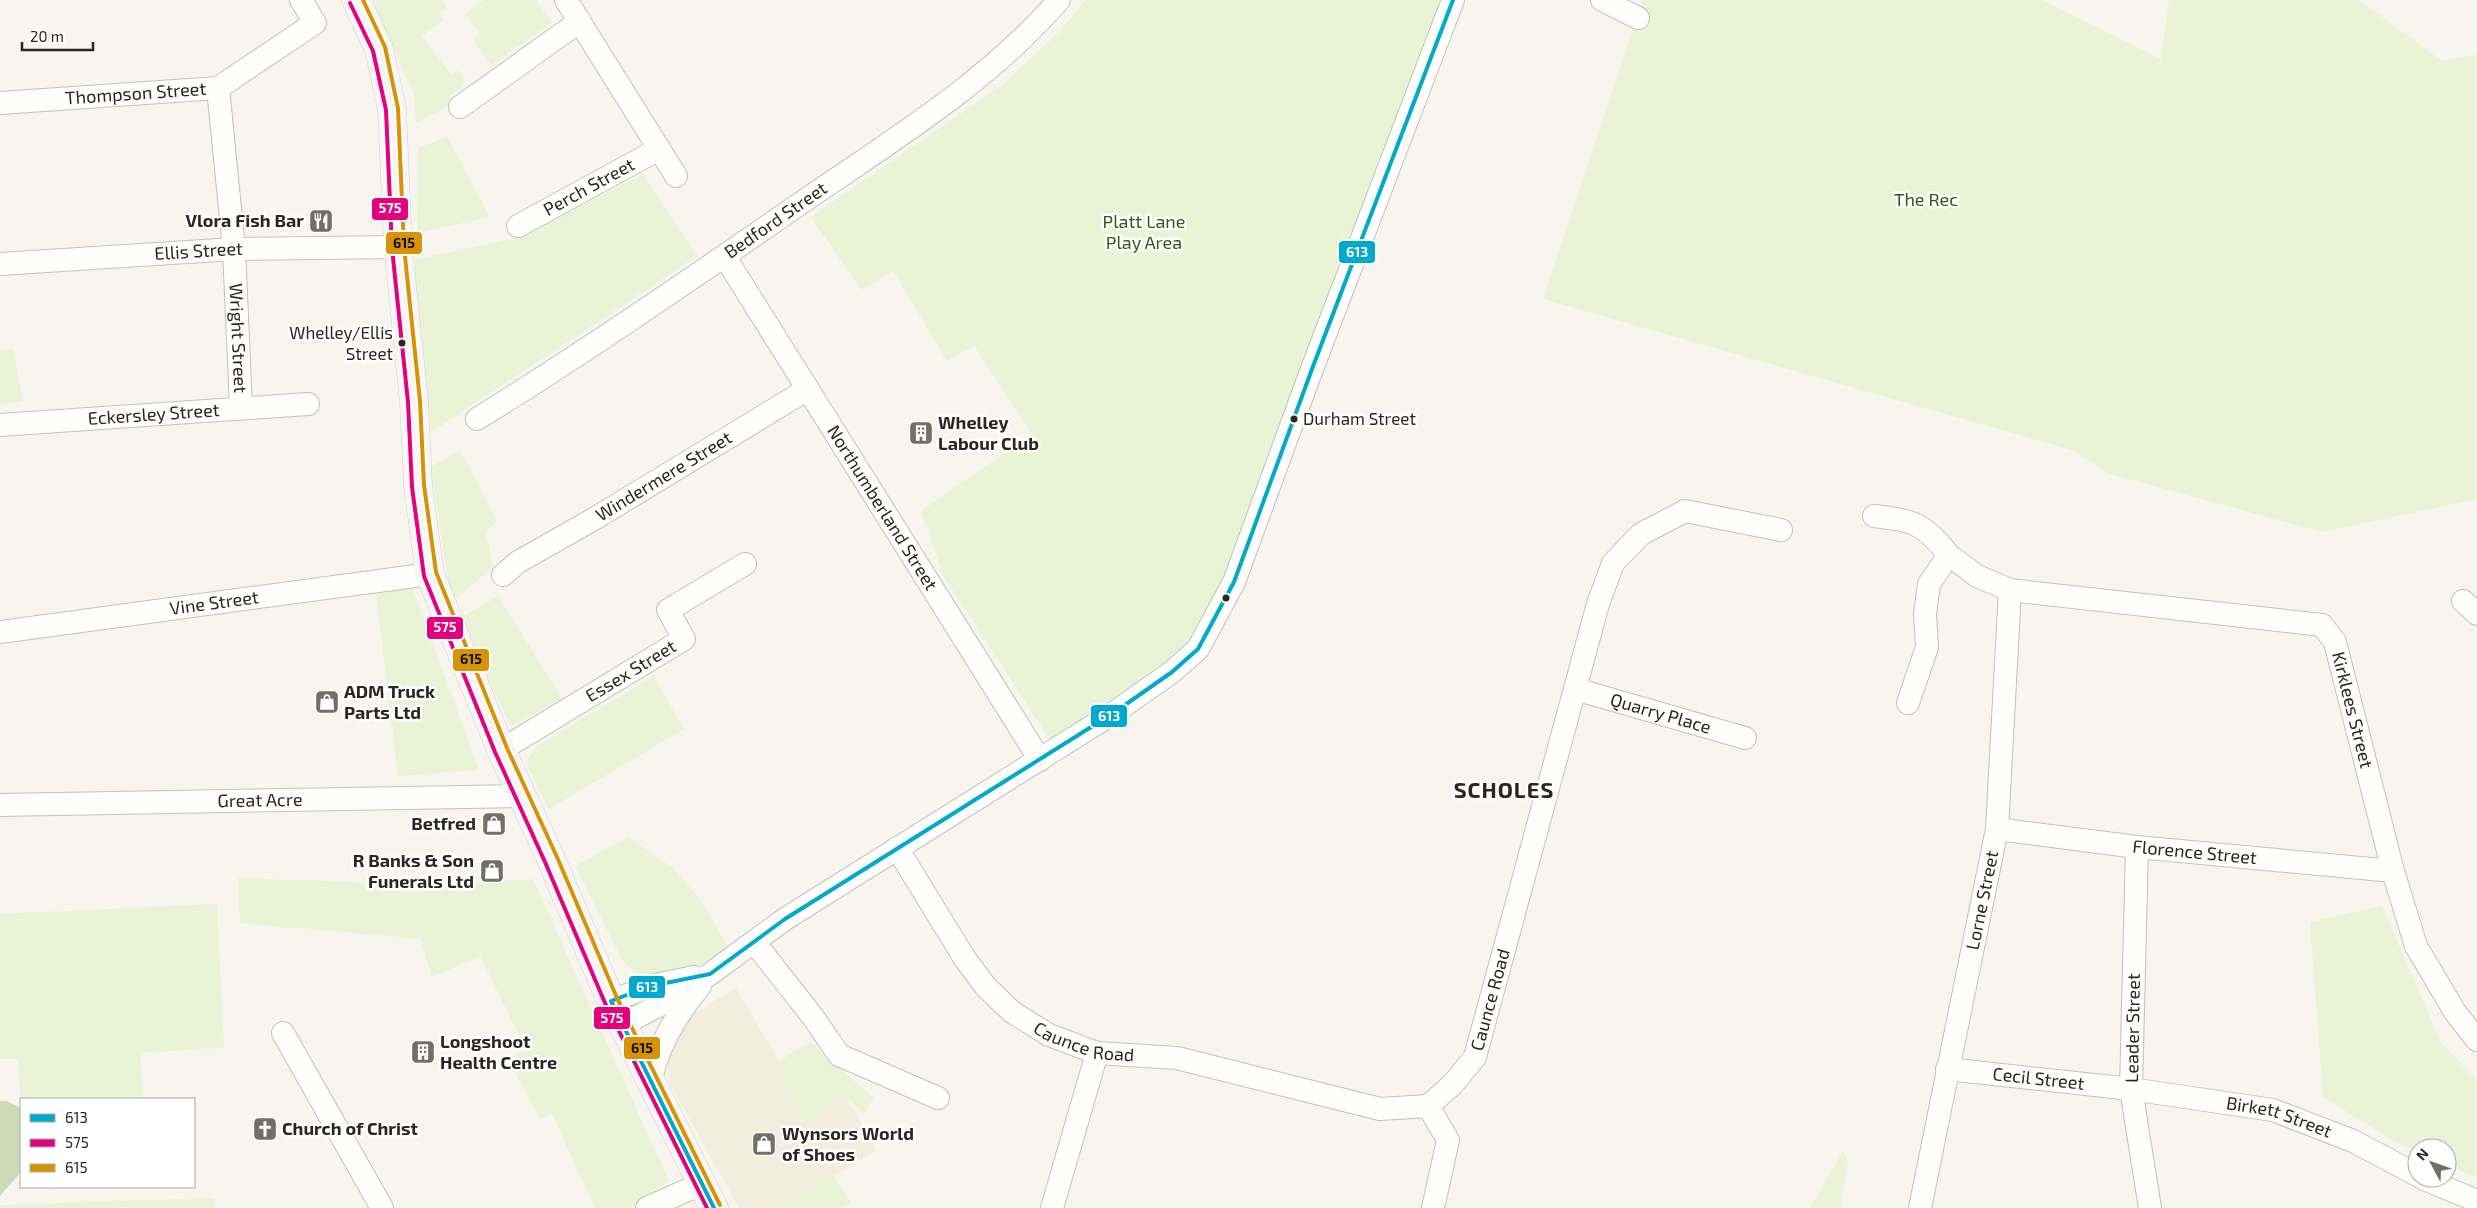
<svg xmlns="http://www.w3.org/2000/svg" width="2477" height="1208" font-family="'Exo 2',sans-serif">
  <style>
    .built { fill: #f3edde }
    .green { fill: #eaf3d5 }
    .forest { fill: #cedab6 }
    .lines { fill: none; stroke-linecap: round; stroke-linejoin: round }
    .minor-casing { stroke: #c3c1bb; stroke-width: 24 }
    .major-casing { stroke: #d2d0cc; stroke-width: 29 }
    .minor { stroke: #fefefc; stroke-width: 22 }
    .major { stroke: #f9f5f4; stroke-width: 28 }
    .bus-1-casing { stroke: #fff; stroke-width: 8 }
    .bus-2-casing { stroke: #fff; stroke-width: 8 }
    .bus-3-casing { stroke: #fff; stroke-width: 8 }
    .bus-1 { stroke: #00a9ce; stroke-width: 4 }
    .bus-2 { stroke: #e5007d; stroke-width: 4 }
    .bus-3 { stroke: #d89305; stroke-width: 4 }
    .bus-dot { fill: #2a2722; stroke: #fff; stroke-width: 2 }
    .labels { text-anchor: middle; stroke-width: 5; stroke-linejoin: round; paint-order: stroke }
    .bus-label { font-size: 17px; fill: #2a2722; stroke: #fff; text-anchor: end }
    .street-label { font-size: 18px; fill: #2a2722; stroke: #fff }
    .park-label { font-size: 18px; fill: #405414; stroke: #fff }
    .poi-label { font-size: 18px; font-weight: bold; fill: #2a2722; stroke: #fff; text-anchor: start }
    .district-label { font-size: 22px; font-weight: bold; letter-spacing: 1px; fill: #2a2722; stroke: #fff }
    .line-badge { stroke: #fff; stroke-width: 2 }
    .badge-label { font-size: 14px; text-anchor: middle; font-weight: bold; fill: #fff }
    .pale-badge-label { font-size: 14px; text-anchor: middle; font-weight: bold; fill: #111 }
  </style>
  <rect width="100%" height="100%" fill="#f8f5ee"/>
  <!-- built -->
  <path class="built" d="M736,988L814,1121L844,1094L877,1150L777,1208H739L671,1086L668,1070L673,1037L685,1019Z"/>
  <!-- green -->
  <path class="green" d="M377,0H442L447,7L439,13L443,20L422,36L451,75L459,70L465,81L462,88L449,97L452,104L416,123L414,94L373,3Z
    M484,0H536L552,23L491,65L473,40L480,34L465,14Z
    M1086,0H1437L1441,10L1227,581L1171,668L1050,740L943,575L921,511L1032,434L974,346L947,361L893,271L861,290L811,217L1002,85L1059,32Z
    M1643,0H2042L2161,59L2169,0H2359L2442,61L2477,54V499L2322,532L2107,473L2075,451L1543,299Z
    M447,137L490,217L417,233L418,148Z
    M643,174L697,256L424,437L409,261L521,237Z
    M13,349L23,401L0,405V350Z
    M460,450L497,520L485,534L490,549L492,568L457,598L449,589L431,467Z
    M412,586L479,770L398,776L376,594Z
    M498,596L562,698L511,727L460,618Z
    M654,676L684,729L549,809L526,763L537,746Z
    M628,837L673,868L701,900L729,949C704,962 660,988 632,969C628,967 624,962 621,958L575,866Z
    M238,878L455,886L533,879L669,1181L631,1208H595L552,1114L540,1119L508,1059L526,1049L480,956L432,977L420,939L240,923Z
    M217,904L224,1048L140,1053L143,1099H21V1108L18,1059H0V914Z
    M2382,906L2441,1043L2477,1080V1178L2447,1165V1148H2417V1151L2392,1140L2323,1097L2310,922Z
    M810,1042L874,1098L864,1113L844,1095L806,1128L774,1073V1064Z
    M1843,1151L1848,1163L1840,1208H1810Z
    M833,1175L851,1202L843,1208H777Z
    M214,1198V1208H0V1205Z"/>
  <!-- forest -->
  <path class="forest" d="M0,1101H7L21,1108V1172L0,1196Z"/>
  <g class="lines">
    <defs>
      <g id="minor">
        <path d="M566,0L676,176"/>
        <path d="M1602,0L1638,18"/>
        <path id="s1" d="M218,88L234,249L241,408"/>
        <path id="s2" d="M0,103L218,88L315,23L301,0"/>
        <path d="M460,107L580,21"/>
        <path id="s3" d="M518,226L659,149"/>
        <path id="s4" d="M725,257L1040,760"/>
        <path id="s5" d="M0,264L234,249L398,247"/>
        <path id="s6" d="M477,419C587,351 694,277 801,203C891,141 987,83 1059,0"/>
        <path id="s7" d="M0,425L308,404"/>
        <path d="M1874,516C1914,521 1922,522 1949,555"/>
        <path id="s8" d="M503,575L518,562L594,519L808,389"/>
        <path d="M2463,601L2477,614"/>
        <path id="s9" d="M0,632L430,574"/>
        <path id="s10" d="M1575,689L1745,738"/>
        <path id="s11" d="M1908,703L1927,647L1925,614L1929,584L1949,555L1977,576L2010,590L2322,625L2335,642L2393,871L2416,946L2455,1012L2477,1040"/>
        <path id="s12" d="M501,750L684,639L668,610L745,564"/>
        <path id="s13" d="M0,805L521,796"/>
        <path id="s14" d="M1997,829L2137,847L2393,871"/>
        <path d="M2137,847L2131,1089L2150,1208"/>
        <path id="s15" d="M897,848L965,959L986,987L1012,1012L1049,1035L1097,1053L1177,1058L1380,1109L1428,1106L1453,1084L1475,1057L1598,604L1613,563L1641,534L1685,511L1781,530"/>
        <path d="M754,942L813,1017L839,1055L938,1098"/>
        <path d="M611,1001L651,986L694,977"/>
        <path d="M623,1024L656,1007L710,974L785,919L1115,712L1172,672L1198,649L1234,582L1312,369L1453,0"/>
        <path d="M283,1033L382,1208"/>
        <path id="s16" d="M1947,1069L2131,1089L2273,1110L2353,1141L2417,1175"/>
        <path d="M651,1080C658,1044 677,1014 700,986"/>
        <path d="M1428,1106L1448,1140L1433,1208"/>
        <path d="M2422,1178L2477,1201"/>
        <path d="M647,1208L701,1184"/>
        <path d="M1052,1208L1097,1053"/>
        <path id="s17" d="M1920,1208L1997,829L2010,590"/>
      </g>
      <path id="major" d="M356,0L379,49L392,109L398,247L414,402L418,486L430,574L501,750L551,859L611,1001L714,1208"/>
    </defs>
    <!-- minor casing -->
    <use href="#minor" class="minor-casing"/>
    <!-- major casing -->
    <use href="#major" class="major-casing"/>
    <!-- minor -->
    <use href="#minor" class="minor"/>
    <!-- major -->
    <use href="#major" class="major"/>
    <defs>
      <path id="bus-1" d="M714,1208L611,1001L651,986L710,974L785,919L1115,712L1172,672L1198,649L1234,582L1312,369L1453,0"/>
      <path id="bus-2" d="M350,3L373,51L386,110L392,248L408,402L412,487L424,576L495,752L545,862L605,1003L707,1208"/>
      <path id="bus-3" d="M363,0L385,47L398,108L404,247L420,401L424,485L436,572L507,748L557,857L617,998L720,1205"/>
    </defs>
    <!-- bus-1 casing -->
    <use href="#bus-1" class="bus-1-casing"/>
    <!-- bus-2 casing -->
    <use href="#bus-2" class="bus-2-casing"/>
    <!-- bus-3 casing -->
    <use href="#bus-3" class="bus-3-casing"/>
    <!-- bus-1 -->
    <use href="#bus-1" class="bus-1"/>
    <!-- bus-2 -->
    <use href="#bus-2" class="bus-2"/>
    <!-- bus-3 -->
    <use href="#bus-3" class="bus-3"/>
  </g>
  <!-- icons -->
  <defs>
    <symbol id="restaurant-square" viewBox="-11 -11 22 22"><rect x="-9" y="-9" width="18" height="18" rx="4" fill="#726f69" stroke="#fff"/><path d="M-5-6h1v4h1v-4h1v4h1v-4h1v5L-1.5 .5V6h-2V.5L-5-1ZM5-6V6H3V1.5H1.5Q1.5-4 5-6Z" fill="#fff"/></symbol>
    <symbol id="building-square" viewBox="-11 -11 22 22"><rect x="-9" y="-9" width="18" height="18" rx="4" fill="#726f69" stroke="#fff"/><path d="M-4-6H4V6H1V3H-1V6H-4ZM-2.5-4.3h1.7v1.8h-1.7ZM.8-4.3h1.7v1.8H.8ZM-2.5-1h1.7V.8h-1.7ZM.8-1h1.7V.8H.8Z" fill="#fff"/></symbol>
    <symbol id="shop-square" viewBox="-11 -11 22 22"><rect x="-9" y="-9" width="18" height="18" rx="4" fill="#726f69" stroke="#fff"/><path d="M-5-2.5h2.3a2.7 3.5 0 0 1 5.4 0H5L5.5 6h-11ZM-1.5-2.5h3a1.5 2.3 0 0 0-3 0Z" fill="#fff"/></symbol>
    <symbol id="church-square" viewBox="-11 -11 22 22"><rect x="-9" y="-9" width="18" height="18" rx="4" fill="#726f69" stroke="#fff"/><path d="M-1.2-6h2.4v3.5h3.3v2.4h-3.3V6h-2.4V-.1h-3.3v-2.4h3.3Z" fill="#fff"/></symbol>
  </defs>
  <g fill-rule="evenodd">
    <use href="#restaurant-square" x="307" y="207" width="28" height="28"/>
    <use href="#building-square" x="907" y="419" width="28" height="28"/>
    <use href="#shop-square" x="313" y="688" width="28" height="28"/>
    <use href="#shop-square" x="480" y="810" width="28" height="28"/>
    <use href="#shop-square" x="478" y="857" width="28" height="28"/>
    <use href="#building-square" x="409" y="1038" width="28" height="28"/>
    <use href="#church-square" x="251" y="1115" width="28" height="28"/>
    <use href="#shop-square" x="750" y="1130" width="28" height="28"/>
  </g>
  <!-- markers -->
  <g class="bus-dot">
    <circle cx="402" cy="343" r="4.5"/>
    <circle cx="1294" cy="419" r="4.5"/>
    <circle cx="1226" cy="598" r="4.5"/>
  </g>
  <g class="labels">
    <!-- bus labels -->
    <g class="bus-label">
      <text x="393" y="339">Whelley/Ellis<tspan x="393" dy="21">Street</tspan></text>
      <text x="1303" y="425" text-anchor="start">Durham Street</text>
    </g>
    <!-- street labels -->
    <g class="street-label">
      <text dy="6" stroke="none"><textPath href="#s2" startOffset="136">Thompson Street</textPath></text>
      <text dy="6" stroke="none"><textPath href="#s3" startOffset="81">Perch Street</textPath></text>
      <text dy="6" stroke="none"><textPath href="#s6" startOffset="359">Bedford Street</textPath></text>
      <text dy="6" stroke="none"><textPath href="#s5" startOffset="199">Ellis Street</textPath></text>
      <text dy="6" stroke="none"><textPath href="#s1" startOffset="251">Wright Street</textPath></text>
      <text dy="6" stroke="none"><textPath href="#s7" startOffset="154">Eckersley Street</textPath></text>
      <text dy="6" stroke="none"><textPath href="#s8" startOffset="189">Windermere Street</textPath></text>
      <text dy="6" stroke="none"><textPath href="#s4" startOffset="296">Northumberland Street</textPath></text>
      <text dy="6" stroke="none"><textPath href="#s9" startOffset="216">Vine Street</textPath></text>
      <text dy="6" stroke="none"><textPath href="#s12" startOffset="152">Essex Street</textPath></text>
      <text dy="6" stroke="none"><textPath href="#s11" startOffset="634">Kirklees Street</textPath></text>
      <text dy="6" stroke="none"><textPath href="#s10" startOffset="89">Quarry Place</textPath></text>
      <text dy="6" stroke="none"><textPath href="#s13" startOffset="260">Great Acre</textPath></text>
      <text dy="6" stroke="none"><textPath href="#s14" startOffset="199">Florence Street</textPath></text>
      <text dy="6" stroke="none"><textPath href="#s17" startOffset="314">Lorne Street</textPath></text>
      <text dy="6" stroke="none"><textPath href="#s15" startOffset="761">Caunce Road</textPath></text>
      <text transform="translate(2133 1028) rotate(-89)" y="6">Leader Street</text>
      <text dy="6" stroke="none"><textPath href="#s15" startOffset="281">Caunce Road</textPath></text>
      <text dy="6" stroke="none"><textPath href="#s16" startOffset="92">Cecil Street</textPath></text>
      <text dy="6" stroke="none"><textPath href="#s16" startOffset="336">Birkett Street</textPath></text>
    </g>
    <!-- park labels -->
    <g class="park-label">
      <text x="1926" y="206">The Rec</text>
      <text x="1144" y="228">Platt Lane<tspan x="1144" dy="21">Play Area</tspan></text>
    </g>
    <!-- poi labels -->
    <g class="poi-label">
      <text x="304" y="227" text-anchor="end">Vlora Fish Bar</text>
      <text x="938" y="429">Whelley<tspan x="938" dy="21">Labour Club</tspan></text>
      <text x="344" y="698">ADM Truck<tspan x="344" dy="21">Parts Ltd</tspan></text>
      <text x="476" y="830" text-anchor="end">Betfred</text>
      <text x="474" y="867" text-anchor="end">R Banks &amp; Son<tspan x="474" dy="21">Funerals Ltd</tspan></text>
      <text x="440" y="1048">Longshoot<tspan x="440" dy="21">Health Centre</tspan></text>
      <text x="282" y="1135">Church of Christ</text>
      <text x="782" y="1140">Wynsors World<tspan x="782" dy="21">of Shoes</tspan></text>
    </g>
    <!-- district labels -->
    <g class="district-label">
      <text x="1504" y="798">SCHOLES</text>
    </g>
  </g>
  <g class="line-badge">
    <rect x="371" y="197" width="38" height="24" rx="5" fill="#e5007d"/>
    <rect x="385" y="231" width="38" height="24" rx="5" fill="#d89305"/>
    <rect x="1338" y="240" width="38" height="24" rx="5" fill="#00a9ce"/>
    <rect x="426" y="616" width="38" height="24" rx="5" fill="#e5007d"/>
    <rect x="452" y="648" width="38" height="24" rx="5" fill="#d89305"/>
    <rect x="1090" y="704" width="38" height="24" rx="5" fill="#00a9ce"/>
    <rect x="628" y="975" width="38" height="24" rx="5" fill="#00a9ce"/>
    <rect x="593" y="1006" width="38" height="24" rx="5" fill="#e5007d"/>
    <rect x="623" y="1036" width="38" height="24" rx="5" fill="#d89305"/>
  </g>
  <g class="badge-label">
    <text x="390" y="213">575</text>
    <text x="1357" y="257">613</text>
    <text x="445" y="632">575</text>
    <text x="1109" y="721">613</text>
    <text x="647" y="992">613</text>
    <text x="612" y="1023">575</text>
  </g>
  <g class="pale-badge-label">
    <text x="404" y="248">615</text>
    <text x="471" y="664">615</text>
    <text x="642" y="1053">615</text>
  </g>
  <!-- legend -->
  <rect x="20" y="1098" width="175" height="90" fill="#ffffff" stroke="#aaa9a7"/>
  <rect x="30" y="1114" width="25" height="8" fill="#00a9ce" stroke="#aaa9a7"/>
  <text x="65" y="1123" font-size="15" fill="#2a2722">613</text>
  <rect x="30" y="1139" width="25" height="8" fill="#e5007d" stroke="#aaa9a7"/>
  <text x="65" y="1148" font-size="15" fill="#2a2722">575</text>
  <rect x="30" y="1164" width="25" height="8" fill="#d89305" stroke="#aaa9a7"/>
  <text x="65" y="1173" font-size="15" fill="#2a2722">615</text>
  <!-- north arrow -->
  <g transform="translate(2432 1163) rotate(311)"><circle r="24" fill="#ffffff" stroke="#aaa9a7"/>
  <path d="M0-4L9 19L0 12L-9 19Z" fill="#726f69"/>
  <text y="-8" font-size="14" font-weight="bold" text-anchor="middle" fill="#2a2722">N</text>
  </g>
  <!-- scale -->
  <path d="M22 42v8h71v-8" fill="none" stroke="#2a2722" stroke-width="2.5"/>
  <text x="30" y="42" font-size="15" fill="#2a2722" stroke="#ffffff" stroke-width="4" paint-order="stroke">20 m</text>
</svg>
